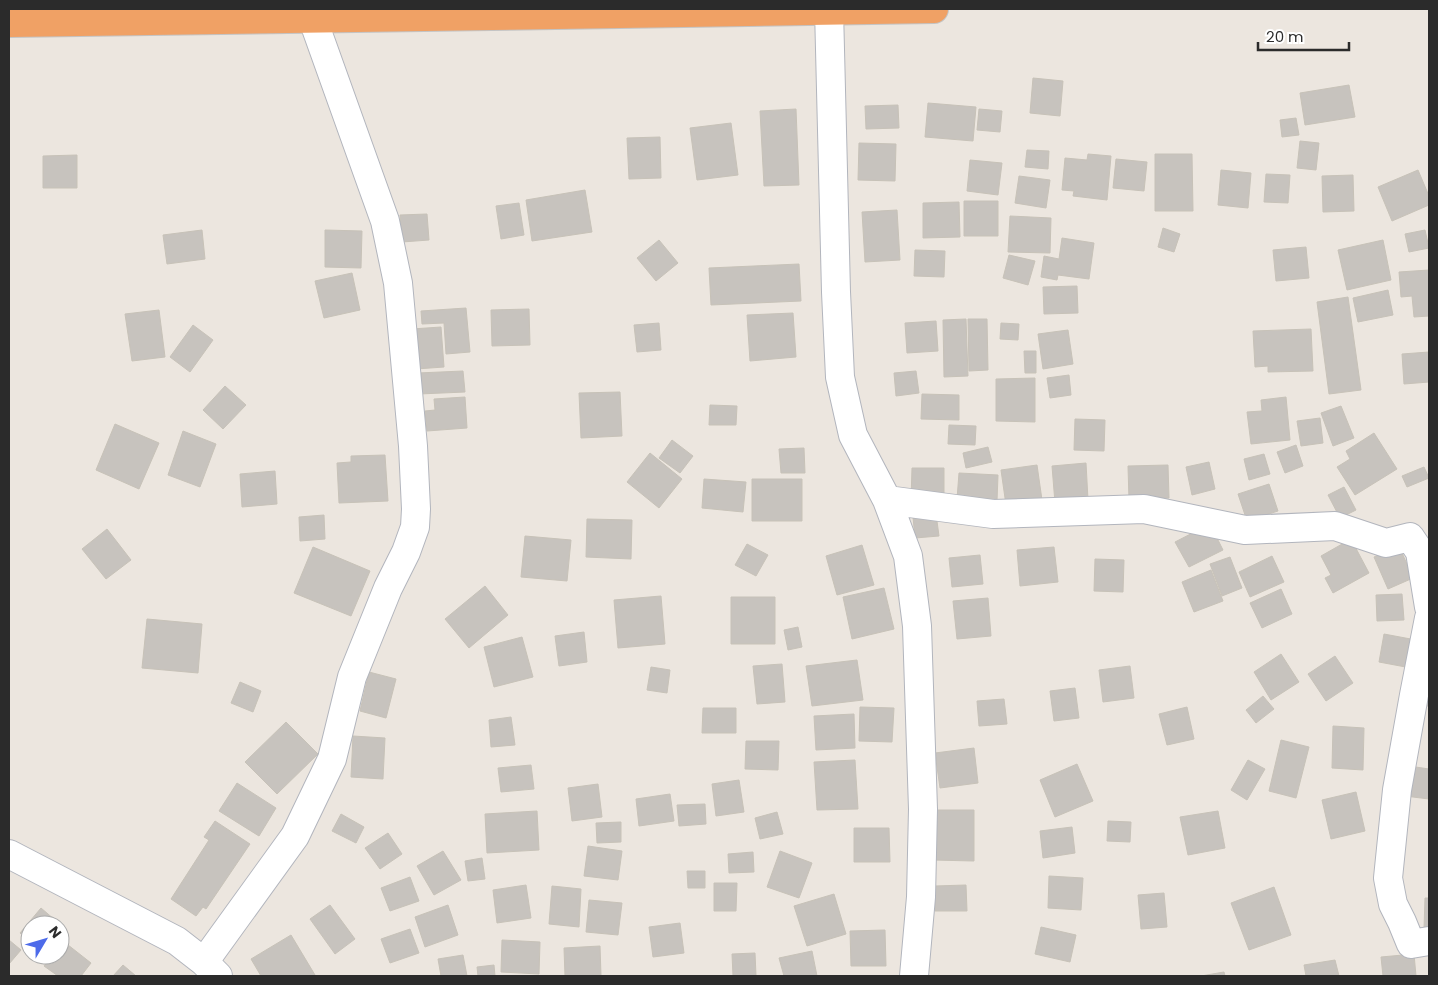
<svg xmlns="http://www.w3.org/2000/svg" width="1438" height="985" font-family="Poppins,sans-serif">
  <style>
    .building { fill: #c7c3be; stroke: #c7c2b8 }
    .lines { fill: none; stroke-linecap: round; stroke-linejoin: round }
    .street-casing { stroke: #b2b5bd; stroke-width: 30 }
    .highway-casing { stroke: #c4c4c4; stroke-width: 30 }
    .street { stroke: #fff; stroke-width: 28 }
    .highway { stroke: #f0a165; stroke-width: 28 }
  </style>
  <rect width="100%" height="100%" fill="#ece6df"/>
  <!-- building -->
  <path class="building" d="M1033,78L1063,81L1060,116L1030,113Z
    M1349,85L1355,117L1305,125L1300,93Z
    M928,103L976,107L973,141L925,137Z
    M898,105L899,128L866,129L865,106Z
    M796,109L799,185L764,186L760,111Z
    M979,109L1002,111L1000,132L977,130Z
    M1296,118L1299,135L1282,137L1280,120Z
    M731,123L738,175L697,180L690,128Z
    M660,137L661,178L629,179L627,138Z
    M1300,141L1319,143L1316,170L1297,168Z
    M859,143L896,144L895,181L858,180Z
    M1027,150L1049,151L1048,169L1025,167Z
    M1088,154L1111,156L1107,200L1073,196L1074,191L1062,190L1065,158L1087,160Z
    M1155,154H1192L1193,211H1155Z
    M77,155V188H43V156Z
    M1116,159L1147,162L1144,191L1113,188Z
    M970,160L1002,163L998,195L967,191Z
    M1221,170L1251,173L1248,208L1218,205Z
    M1418,170L1429,196V205L1392,221L1378,187Z
    M1266,174L1290,175L1288,203L1264,202Z
    M1353,175L1354,211L1323,212L1322,176Z
    M1019,176L1050,180L1046,208L1015,203Z
    M585,190L592,232L532,241L526,200Z
    M964,201H998V236H964Z
    M959,202L960,237L923,238V203Z
    M519,203L524,235L501,239L496,206Z
    M897,210L900,260L865,262L862,212Z
    M427,214L429,240L402,242L400,215Z
    M1010,216L1051,218L1050,253L1008,252Z
    M1163,228L1180,234L1174,252L1158,247Z
    M202,230L205,259L167,264L163,235Z
    M325,230L362,231L361,268L325,267Z
    M1425,230L1429,248L1409,252L1405,234Z
    M1062,238L1094,243L1089,279L1058,275L1057,280L1041,277L1044,256L1059,259Z
    M659,240L678,263L656,281L637,258Z
    M1383,240L1391,280L1347,290L1338,250Z
    M1306,247L1309,278L1276,281L1273,250Z
    M915,250L945,251L944,277L914,276Z
    M1009,255L1035,261L1028,285L1003,278Z
    M799,264L801,301L711,305L709,268Z
    M1429,270V316L1414,317L1412,296L1401,297L1399,272Z
    M352,273L360,310L324,318L315,281Z
    M1077,286L1078,313L1044,314L1043,287Z
    M1388,290L1393,315L1358,322L1353,298Z
    M1348,297L1361,390L1329,394L1317,302Z
    M466,308L470,352L446,354L444,323L422,324L421,311Z
    M529,309L530,345L492,346L491,310Z
    M159,310L165,357L132,361L125,314Z
    M793,313L796,357L750,361L747,315Z
    M966,319L968,376L944,377L943,320Z
    M968,319H987L988,370L969,371Z
    M936,321L938,351L907,353L905,323Z
    M659,323L661,350L637,352L634,325Z
    M1001,323L1019,324L1018,340L1000,339Z
    M193,325L213,340L190,372L170,357Z
    M441,327L444,367L416,369L412,329Z
    M1311,329L1313,371L1268,372V366L1255,367L1253,331Z
    M1068,330L1073,364L1043,369L1038,334Z
    M1024,351H1036V373H1025Z
    M1429,352V382L1404,384L1402,354Z
    M463,371L465,392L419,394L418,373Z
    M916,371L919,393L896,396L894,373Z
    M1069,375L1071,395L1050,398L1047,378Z
    M1035,378V422L996,421V379Z
    M225,386L246,405L223,429L203,410Z
    M620,392L622,436L581,438L579,393Z
    M922,394L959,395V420L921,419Z
    M465,397L467,428L427,431L425,411L435,410L434,399Z
    M1286,397L1290,440L1251,444L1247,412L1262,411L1261,400Z
    M710,405L737,406L736,425H709Z
    M1341,406L1354,438L1333,446L1321,413Z
    M1320,418L1323,443L1301,446L1297,421Z
    M1075,419L1105,420L1104,451L1074,450Z
    M115,424L159,443L139,489L96,470Z
    M949,425L976,426L975,445L948,444Z
    M183,431L216,444L200,487L168,475Z
    M1374,433L1397,469L1355,495L1337,467L1350,459L1346,451Z
    M672,440L693,456L680,473L659,458Z
    M1296,445L1303,466L1285,473L1277,452Z
    M988,447L992,462L966,468L963,453Z
    M804,448L805,473H781L779,449Z
    M650,453L682,479L659,508L627,482Z
    M1264,454L1270,474L1249,480L1244,459Z
    M385,455L388,501L339,503L337,463L351,462V456Z
    M1209,462L1215,489L1192,495L1186,467Z
    M1086,463L1088,500L1055,503L1052,466Z
    M1037,465L1042,500L1006,505L1001,470Z
    M1168,465L1169,498L1129,500L1128,466Z
    M1424,467L1429,478L1407,487L1402,476Z
    M912,468H944V500H911Z
    M275,471L277,504L242,507L240,474Z
    M959,473L998,475L997,501L957,499Z
    M704,479L746,482L743,512L702,508Z
    M752,479H802V521H752Z
    M1269,484L1278,511L1247,521L1238,494Z
    M1344,487L1356,510L1340,518L1328,495Z
    M936,514L939,536L915,538L913,517Z
    M324,515L325,539L300,541L299,517Z
    M587,519L632,520L631,559L586,557Z
    M1210,524L1223,550L1189,567L1175,542Z
    M107,529L131,560L106,579L82,549Z
    M525,536L571,540L567,581L521,577Z
    M1351,539L1369,573L1333,593L1325,578L1331,575L1321,556Z
    M747,544L768,555L756,576L735,565Z
    M862,545L874,585L837,595L826,556Z
    M1399,546L1413,578L1388,589L1374,557Z
    M313,547L370,571L351,616L294,593Z
    M1054,547L1058,582L1020,586L1017,550Z
    M980,555L983,584L952,587L949,558Z
    M1272,556L1284,582L1250,597L1239,572Z
    M1230,557L1242,588L1222,596L1210,564Z
    M1095,559L1124,560L1123,592L1094,591Z
    M1211,570L1223,601L1194,612L1182,582Z
    M485,586L508,615L469,648L445,619Z
    M884,588L894,629L852,639L843,597Z
    M1281,589L1292,614L1262,628L1250,603Z
    M1402,594L1404,620L1377,621L1376,595Z
    M661,596L665,644L618,648L614,600Z
    M731,597H775V644H731Z
    M988,598L991,636L957,639L953,601Z
    M147,619L202,624L198,673L142,668Z
    M798,627L802,647L788,650L784,630Z
    M584,632L587,662L559,666L555,636Z
    M1384,634L1416,640L1411,668L1379,662Z
    M522,637L533,677L494,687L484,647Z
    M1281,654L1299,682L1271,700L1254,672Z
    M1335,656L1353,683L1326,701L1308,674Z
    M857,660L863,700L812,706L806,666Z
    M782,664L785,702L757,704L753,666Z
    M1130,666L1134,698L1103,702L1099,670Z
    M651,667L670,670L667,693L647,690Z
    M369,672L396,679L386,718L360,711Z
    M240,682L261,691L253,712L231,703Z
    M1429,682V706H1427Z
    M1075,688L1079,718L1054,721L1050,691Z
    M1263,696L1274,709L1256,723L1246,710Z
    M1004,699L1007,724L979,726L977,701Z
    M860,707L894,708L892,742L859,741Z
    M1187,707L1194,739L1167,745L1159,714Z
    M703,708H736V733H702Z
    M854,714L855,748L816,750L814,716Z
    M511,717L515,745L491,747L489,720Z
    M286,722L318,754L277,794L245,762Z
    M1333,726L1364,728L1363,770L1332,768Z
    M353,736L385,738L383,779L351,777Z
    M1281,740L1309,747L1296,798L1269,791Z
    M746,741H779L778,770L745,769Z
    M974,748L978,783L940,788L935,753Z
    M855,760L858,809L817,810L814,762Z
    M1248,760L1265,769L1247,800L1231,790Z
    M1077,764L1093,801L1055,817L1040,780Z
    M531,765L534,789L501,792L498,768Z
    M1409,766L1429,769V799L1405,796Z
    M739,780L744,812L716,816L712,784Z
    M237,783L276,808L259,836L219,811Z
    M598,784L602,817L572,821L568,788Z
    M1356,792L1365,831L1331,839L1322,800Z
    M670,794L674,821L639,826L636,799Z
    M705,804L706,824L679,826L677,805Z
    M934,810H974V861L933,860Z
    M537,811L539,850L487,853L485,814Z
    M1218,811L1225,848L1188,855L1180,817Z
    M777,812L783,834L760,839L755,818Z
    M341,814L364,827L356,843L332,831Z
    M215,821L250,844L206,909L203,907L196,916L171,899L209,840L204,837Z
    M1108,821L1131,822L1130,842L1107,841Z
    M621,822V842L597,843L596,823Z
    M1072,827L1075,853L1043,858L1040,831Z
    M854,828H889L890,862H854Z
    M388,833L402,854L380,869L365,848Z
    M588,846L622,851L618,880L584,876Z
    M443,851L461,880L434,895L417,866Z
    M780,851L812,863L799,898L767,887Z
    M753,852L754,872L729,873L728,854Z
    M482,858L485,879L468,881L465,861Z
    M687,871H705V888H688Z
    M1049,876L1083,878L1081,910L1048,908Z
    M410,877L419,901L390,911L381,888Z
    M714,883H737L736,911H714Z
    M526,885L531,918L497,923L493,890Z
    M966,885L967,911H935V886Z
    M552,886L581,889L579,927L549,924Z
    M1274,887L1291,935L1249,950L1231,903Z
    M1164,893L1167,927L1141,929L1138,895Z
    M834,894L846,934L807,946L794,906Z
    M1425,898H1429V929H1424Z
    M589,900L622,903L618,935L586,932Z
    M330,905L355,939L335,954L310,919Z
    M448,905L458,935L425,947L415,917Z
    M41,908L62,926L60,929V925H30V942L20,933Z
    M680,923L684,953L653,957L649,927Z
    M1041,927L1076,935L1070,962L1035,954Z
    M410,929L419,953L390,963L381,939Z
    M885,930L886,966H851L850,931Z
    M291,935L315,975L312,976H261L251,959Z
    M9,940L21,950L9,964Z
    M502,940L540,942L539,974L501,972Z
    M63,941L91,963L81,976H58L44,966L53,955H60V946Z
    M600,946L601,976H565L564,948Z
    M812,951L817,976H784L779,958Z
    M755,953L756,976H733L732,954Z
    M1414,954L1416,976H1383L1381,957Z
    M463,955L467,976H441L438,959Z
    M1335,960L1339,976H1306L1304,965Z
    M123,965L136,976H113Z
    M494,965L495,976H478L477,967Z
    M1224,972L1225,976H1201Z"/>
  <g class="lines">
    <defs>
      <path id="street" d="M829,9L836,292L840,377L853,435L887,500L908,556L917,626L923,809L921,897L914,976
        M887,500L993,514L1144,509L1245,530L1335,526L1386,543L1410,537L1420,552L1429,607
        M1429,618L1414,695L1397,790L1388,878L1393,904L1402,922L1411,944L1429,941
        M9,854L177,941L204,962L218,976
        M204,962L295,836L332,759L352,677L388,588L406,552L415,527L416,509L413,446L398,283L385,221L312,17"/>
      <path id="highway" d="M9,23C317,17 626,16 934,9"/>
    </defs>
    <!-- street casing -->
    <use href="#street" class="street-casing"/>
    <!-- highway casing -->
    <use href="#highway" class="highway-casing"/>
    <!-- street -->
    <use href="#street" class="street"/>
    <!-- highway -->
    <use href="#highway" class="highway"/>
  </g>
  <!-- border -->
  <rect width="1438" height="985" fill="none" stroke="#2b2b2b" stroke-width="20"/>
  <!-- north arrow -->
  <g transform="translate(45 940) rotate(52)"><circle r="24" fill="#ffffff" stroke="#aaaaaa"/>
  <path d="M0-4L9 19L0 12L-9 19Z" fill="#4d6bea"/>
  <text y="-8" font-size="14" font-weight="bold" text-anchor="middle" fill="#2b2b2b">N</text>
  </g>
  <!-- scale -->
  <path d="M1258 42v8h91v-8" fill="none" stroke="#2b2b2b" stroke-width="2.5"/>
  <text x="1266" y="42" font-size="15" fill="#2b2b2b" stroke="#ffffff" stroke-width="4" paint-order="stroke">20 m</text>
</svg>
